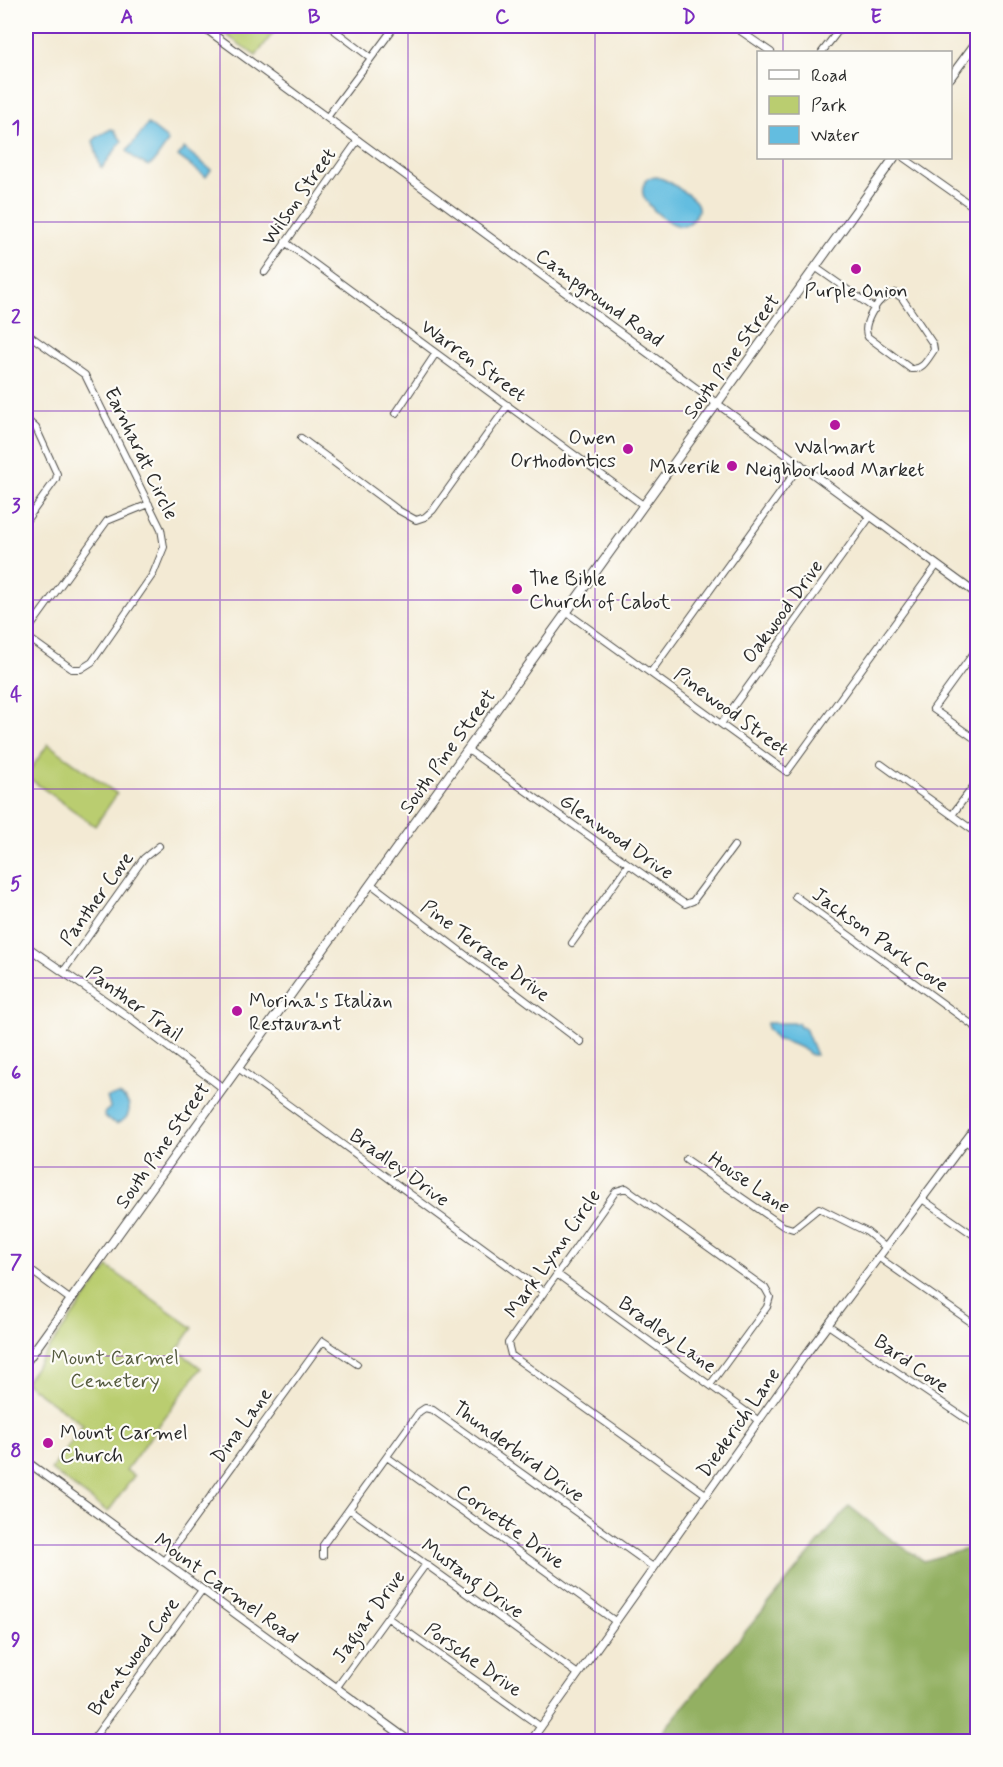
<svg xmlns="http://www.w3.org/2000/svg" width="1003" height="1767" font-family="Mynerve,sans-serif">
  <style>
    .green { fill: #bacd70; stroke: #727c4e; stroke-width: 1.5 }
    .forest { fill: #93b062; stroke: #5f6e46; stroke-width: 1.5 }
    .water { fill: #63bde0; stroke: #477486; stroke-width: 1.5 }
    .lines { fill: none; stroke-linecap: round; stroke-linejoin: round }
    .minor-casing { stroke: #494844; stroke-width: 8 }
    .tertiary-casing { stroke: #494844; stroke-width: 9 }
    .secondary-casing { stroke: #494844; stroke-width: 10 }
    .minor { stroke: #fff; stroke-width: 6 }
    .tertiary { stroke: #fff; stroke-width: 7 }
    .secondary { stroke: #fff; stroke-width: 8 }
    .grid { fill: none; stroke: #7b2cbf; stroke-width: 1.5; stroke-opacity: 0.55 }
    .poi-dot { fill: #b5179e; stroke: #fdfcf7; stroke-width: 2 }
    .labels { text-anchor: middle; stroke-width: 4.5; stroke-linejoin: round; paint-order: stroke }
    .street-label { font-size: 20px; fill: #2b2b2b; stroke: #fdfcf7 }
    .poi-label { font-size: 20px; fill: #2b2b2b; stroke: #fdfcf7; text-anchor: start }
    .park-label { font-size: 20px; fill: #565c40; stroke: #fdfcf7 }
    .neatline { fill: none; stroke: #7b2cbf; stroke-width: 2 }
    .grid-label { font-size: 20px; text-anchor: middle; font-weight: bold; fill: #7b2cbf }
  </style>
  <rect width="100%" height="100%" fill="#fdfcf7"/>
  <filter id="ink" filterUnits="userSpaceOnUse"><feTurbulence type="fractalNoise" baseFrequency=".0167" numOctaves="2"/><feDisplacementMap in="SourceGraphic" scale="12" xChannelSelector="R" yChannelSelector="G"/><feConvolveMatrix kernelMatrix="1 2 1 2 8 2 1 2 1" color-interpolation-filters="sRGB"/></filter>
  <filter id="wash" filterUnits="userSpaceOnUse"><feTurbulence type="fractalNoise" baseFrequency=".008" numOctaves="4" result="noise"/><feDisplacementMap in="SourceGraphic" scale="24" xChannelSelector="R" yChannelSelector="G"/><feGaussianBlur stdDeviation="1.35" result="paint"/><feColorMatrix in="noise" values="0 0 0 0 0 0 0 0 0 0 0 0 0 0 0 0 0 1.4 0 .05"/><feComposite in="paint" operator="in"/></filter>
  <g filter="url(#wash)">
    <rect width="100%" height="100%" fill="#f3ead4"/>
    <!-- green -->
    <path class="green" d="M214,26H278L256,56Z
      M48,744L117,794L95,826L26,776Z
      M108,1267L193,1328L177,1350L201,1368L126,1470L134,1476L108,1512L51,1470L83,1425L26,1383V1380Z"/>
    <!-- forest -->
    <path class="forest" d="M849,1506L892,1540L924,1561L977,1546V1741H945L923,1733L917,1742L655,1741Z"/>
    <!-- water -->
    <path class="water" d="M148,124L166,138L168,142L154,162L148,166L135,159L127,151Z
      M111,129L114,130L122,141L102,168L100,166L93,141L98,136Z
      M184,148L211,170L206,177L178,156Z
      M656,177C666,179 673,184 681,190C692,197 705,205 694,218C691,222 688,226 683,226C672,227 654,212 648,203C641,195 641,186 648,178Z
      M767,1023H798L800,1027L805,1028L816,1055H811C804,1048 787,1041 777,1040L767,1028Z
      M119,1095C134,1102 132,1119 116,1124L105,1117L104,1113L110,1108L107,1097Z"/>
  </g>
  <g filter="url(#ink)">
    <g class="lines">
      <defs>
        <path id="minor" d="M329,26L371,58
          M733,26L771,52
          M822,52L842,26
          M328,116L395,26
          M904,158L978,210
          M285,242L643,505
          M815,267L875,309
          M265,272L358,140
          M895,293L902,298L933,344L934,350C927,360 923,370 911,369L868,337C861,326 876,302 886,296C887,295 894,294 895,293Z
          M26,333L85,375L161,529L164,547L153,574L92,662L81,669H72L26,636
          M396,413L436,353
          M26,419L36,428L57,474L56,479L26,521
          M301,438L398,510L416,520L425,517L433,510L508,405
          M566,612L787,772L937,565
          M26,633L107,521L149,504
          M978,647L933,709L978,741
          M651,672L801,464
          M721,724L870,517
          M468,750L685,904L693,901L734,846
          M881,764L978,834
          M952,815L978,780
          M371,884L581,1042
          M795,896L978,1029
          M572,943L628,865
          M63,972L144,858L159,846
          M238,1068L544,1292
          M965,1141L978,1150
          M686,1159L783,1226L793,1229L819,1208L867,1232L885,1247
          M922,1199L978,1238
          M878,1257L978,1327
          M26,1267L71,1300
          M557,1274L759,1421
          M828,1325L978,1427
          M387,1457L615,1621
          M707,1495L511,1355L508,1343L616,1191L626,1188L765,1288L770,1297L767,1307L710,1385
          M349,1509L578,1674
          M323,1556V1545L419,1412L425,1408L433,1410L653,1567
          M163,1562L323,1341L357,1364
          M388,1618L541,1727
          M337,1687L426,1564
          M91,1742L202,1590"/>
        <path id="tertiary" d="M202,26L978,595
          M26,946L127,1016L223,1088
          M26,1461L411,1742
          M530,1742L804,1357L978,1124"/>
        <path id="secondary" d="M950,78L978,40
          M26,1362L894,158"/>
      </defs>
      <!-- minor casing -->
      <use href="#minor" class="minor-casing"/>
      <!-- tertiary casing -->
      <use href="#tertiary" class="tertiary-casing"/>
      <!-- secondary casing -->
      <use href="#secondary" class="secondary-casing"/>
      <!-- minor -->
      <use href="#minor" class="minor"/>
      <!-- tertiary -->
      <use href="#tertiary" class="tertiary"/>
      <!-- secondary -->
      <use href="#secondary" class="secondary"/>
    </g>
  </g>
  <!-- grid -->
  <path class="grid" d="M220,26V1742M408,26V1742M595,26V1742M783,26V52M783,158V1742M26,222H978M26,411H978M26,600H978M26,789H978M26,978H978M26,1167H978M26,1356H978M26,1545H978"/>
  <!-- markers -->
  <g class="poi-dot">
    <circle cx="856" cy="269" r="6"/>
    <circle cx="835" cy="425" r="6"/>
    <circle cx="628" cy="449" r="6"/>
    <circle cx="732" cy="466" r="6"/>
    <circle cx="517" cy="589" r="6"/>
    <circle cx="237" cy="1011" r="6"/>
    <circle cx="48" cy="1443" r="6"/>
  </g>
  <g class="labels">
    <!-- street labels -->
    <g class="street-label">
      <text transform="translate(298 196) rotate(-55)" y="7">Wilson Street</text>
      <text transform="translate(600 297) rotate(36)" y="7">Campground Road</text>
      <text transform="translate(731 356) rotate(-54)" y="7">South Pine Street</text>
      <text transform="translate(474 360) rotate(36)" y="7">Warren Street</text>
      <text transform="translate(142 453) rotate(64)" y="7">Earnhardt Circle</text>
      <text transform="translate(782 611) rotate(-54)" y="7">Oakwood Drive</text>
      <text transform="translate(732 711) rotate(36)" y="7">Pinewood Street</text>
      <text transform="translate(447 751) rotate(-54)" y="7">South Pine Street</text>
      <text transform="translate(617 836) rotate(35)" y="7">Glenwood Drive</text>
      <text transform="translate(96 898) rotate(-54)" y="7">Panther Cove</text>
      <text transform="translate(881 939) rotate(36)" y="7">Jackson Park Cove</text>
      <text transform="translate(486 950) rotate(37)" y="7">Pine Terrace Drive</text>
      <text transform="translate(135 1003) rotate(36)" y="7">Panther Trail</text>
      <text transform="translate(162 1145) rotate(-55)" y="7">South Pine Street</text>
      <text transform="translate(400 1167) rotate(36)" y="7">Bradley Drive</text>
      <text transform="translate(750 1182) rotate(34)" y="7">House Lane</text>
      <text transform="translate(552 1253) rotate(-55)" y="7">Mark Lynn Circle</text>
      <text transform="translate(668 1334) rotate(36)" y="7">Bradley Lane</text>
      <text transform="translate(912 1363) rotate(35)" y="7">Bard Cove</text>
      <text transform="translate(738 1422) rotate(-55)" y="7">Diederich Lane</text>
      <text transform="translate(241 1425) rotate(-54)" y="7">Dina Lane</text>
      <text transform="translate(519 1451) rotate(36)" y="7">Thunderbird Drive</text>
      <text transform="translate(511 1526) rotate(36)" y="7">Corvette Drive</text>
      <text transform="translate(473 1578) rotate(36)" y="7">Mustang Drive</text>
      <text transform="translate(227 1588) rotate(36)" y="7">Mount Carmel Road</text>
      <text transform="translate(368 1616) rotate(-54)" y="7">Jaguar Drive</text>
      <text transform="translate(133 1656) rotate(-54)" y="7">Brentwood Cove</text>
      <text transform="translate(474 1659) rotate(35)" y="7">Porsche Drive</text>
    </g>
    <!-- poi labels -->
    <g class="poi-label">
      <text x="856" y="297" text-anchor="middle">Purple Onion</text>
      <text x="616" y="444" text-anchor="end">Owen<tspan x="616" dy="23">Orthodontics</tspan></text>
      <text x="835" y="453" text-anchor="middle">Walmart<tspan x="835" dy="23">Neighborhood Market</tspan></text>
      <text x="720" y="473" text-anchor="end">Maverik</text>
      <text x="529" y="585">The Bible<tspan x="529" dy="23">Church of Cabot</tspan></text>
      <text x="249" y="1007">Morina's Italian<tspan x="249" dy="23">Restaurant</tspan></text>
      <text x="60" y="1439">Mount Carmel<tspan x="60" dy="23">Church</tspan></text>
    </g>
    <!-- park labels -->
    <g class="park-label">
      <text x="115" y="1364">Mount Carmel<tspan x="115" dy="23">Cemetery</tspan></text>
    </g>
  </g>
  <!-- margin -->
  <rect width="1003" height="1767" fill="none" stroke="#fdfcf7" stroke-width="66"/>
  <!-- legend -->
  <rect x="757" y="51" width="195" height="108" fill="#fdfcf7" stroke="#a9a8a5" stroke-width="1.5"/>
  <rect x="769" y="70" width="30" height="9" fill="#ffffff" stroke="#a9a8a5" stroke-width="1.5"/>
  <text x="811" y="81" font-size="18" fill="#2b2b2b">Road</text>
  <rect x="769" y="96" width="30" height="18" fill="#bacd70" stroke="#a9a8a5" stroke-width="1.5"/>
  <text x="811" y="111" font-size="18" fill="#2b2b2b">Park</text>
  <rect x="769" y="126" width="30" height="18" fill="#63bde0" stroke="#a9a8a5" stroke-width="1.5"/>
  <text x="811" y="141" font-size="18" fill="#2b2b2b">Water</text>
  <rect x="33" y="33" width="937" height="1701" class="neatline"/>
  <g class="grid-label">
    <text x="127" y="23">A</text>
    <text x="314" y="23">B</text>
    <text x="502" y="23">C</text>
    <text x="689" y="23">D</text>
    <text x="876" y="23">E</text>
    <text x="16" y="134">1</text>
    <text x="16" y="323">2</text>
    <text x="16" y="512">3</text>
    <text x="16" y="701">4</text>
    <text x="16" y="890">5</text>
    <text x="16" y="1079">6</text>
    <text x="16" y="1268">7</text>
    <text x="16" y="1457">8</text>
    <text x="16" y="1646">9</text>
  </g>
</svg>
